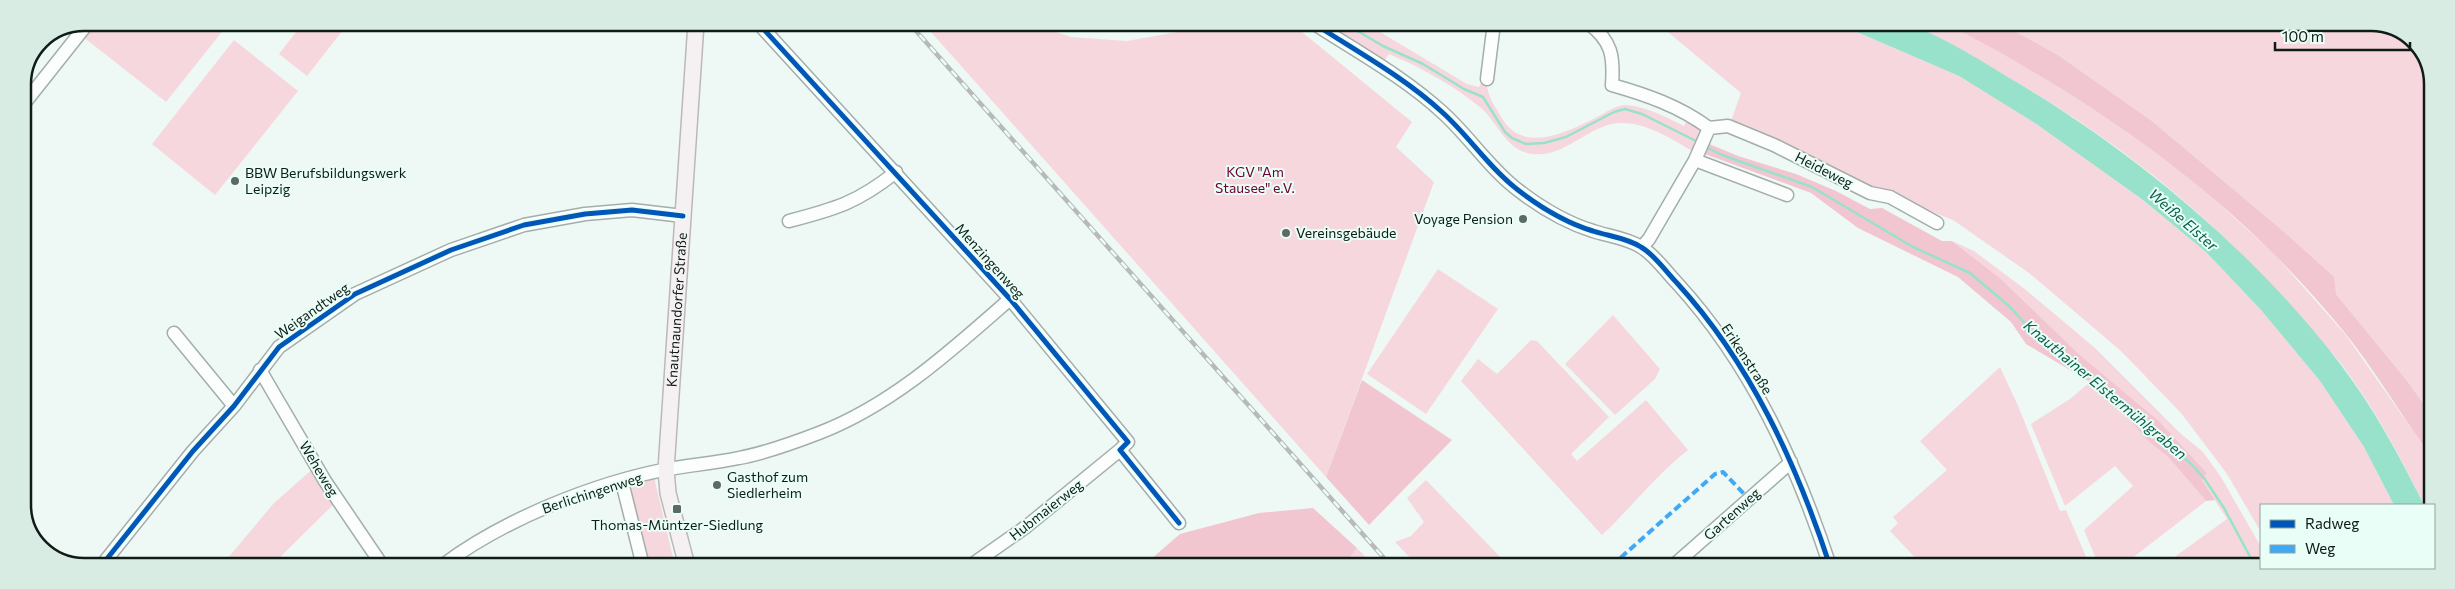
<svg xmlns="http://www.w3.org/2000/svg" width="2455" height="589" font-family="Commissioner,sans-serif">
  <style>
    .green { fill: #f7d7de }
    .forest { fill: #f1c6d1 }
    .water { fill: #98e2cc }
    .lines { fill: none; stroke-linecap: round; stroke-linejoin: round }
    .stream { stroke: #98e2cc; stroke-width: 2.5 }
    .minor-casing { stroke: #a3aeaa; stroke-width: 15 }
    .major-casing { stroke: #bcb8b8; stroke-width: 18 }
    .minor { stroke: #fcfefe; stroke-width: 12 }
    .major { stroke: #f5f1f2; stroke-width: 15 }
    .rail-casing { stroke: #b7bab9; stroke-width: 4.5 }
    .rail { stroke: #e9fef6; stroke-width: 2.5; stroke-dasharray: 8; stroke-linecap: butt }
    .quiet { stroke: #3fa9f5; stroke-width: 4; stroke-dasharray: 8 4; stroke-linecap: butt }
    .cycleway-casing { stroke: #e9fef6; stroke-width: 8 }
    .cycleway { stroke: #0057b8; stroke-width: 5 }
    .poi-dot { fill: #5d6965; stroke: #e9fef6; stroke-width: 2 }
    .labels { text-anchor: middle; stroke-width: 4; stroke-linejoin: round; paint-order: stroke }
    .street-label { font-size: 14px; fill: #0f1c18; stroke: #e9fef6 }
    .park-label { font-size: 14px; fill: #6c0432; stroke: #e9fef6 }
    .poi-label { font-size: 14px; fill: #0f1c18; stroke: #e9fef6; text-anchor: start }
    .water-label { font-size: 15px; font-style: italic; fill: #0b604d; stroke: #e9fef6 }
    .rim { fill: none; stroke: #0f1c18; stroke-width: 2.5 }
  </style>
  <rect width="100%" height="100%" fill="#eef9f5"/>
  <!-- green -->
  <path class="green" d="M92,23H229L166,102L82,36Z
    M303,23H334L343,30L307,76L279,54Z
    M923,23H1030L1071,37L1127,41L1177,32L1198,23H1291L1412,122L1396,147L1434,182L1326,477Z
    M1320,23H1365L1467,84L1479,87L1481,83H1487C1487,95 1494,105 1500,115C1522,157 1569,131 1601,115C1608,111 1617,105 1626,105C1645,106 1666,117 1684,126L1688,118L1700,130L1702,138L1692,151C1672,139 1647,123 1622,123C1587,123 1564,162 1527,153C1505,147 1497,122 1481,108C1453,85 1422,68 1389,54L1384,61Z
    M1657,23H1836L1959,76L2035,123L2143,200L2206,252L2261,310L2320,381L2364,447L2394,505H2261V532L2227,474L2181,413L2121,351L2029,273L1953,220L1862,184L1731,121L1741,93Z
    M1906,23L1947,24L1964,32L2033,71L2113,121L2192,179L2274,254L2345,334L2423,445L2431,464V505H2424C2401,458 2374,407 2342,365C2326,345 2306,326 2288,307C2271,287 2254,266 2235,248C2140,154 2026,81 1906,23Z
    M2002,24H2383L2417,43L2432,80V416L2408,382L2336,294L2333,277L2282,230L2152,121L2058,55Z
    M234,40L298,91L215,195L152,144Z
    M1952,241L1974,251L2026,290L2095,348L2180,433L2203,452L2221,477L2261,547V566H2162L2227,519L2202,480L2207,473L2160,422L2079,354L2000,278Z
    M1438,269L1498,309L1426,414L1367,374Z
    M1613,315L1660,369L1655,379L1615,415L1565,364Z
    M1531,340L1537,341L1609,417L1571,454L1577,461L1646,400L1688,450C1656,475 1632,507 1602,535L1461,381L1478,359L1497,374Z
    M2000,367L2019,408L2060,511L2066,510L2090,566H1923L1890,531L1898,523L1893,517L1947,470L1920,441Z
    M2090,382L2119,408L2147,440L2169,458L2206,501L2122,566H2099L2084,530L2133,486L2115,466L2065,506L2031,424L2070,399Z
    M316,466L338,500L272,565H222L274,503Z
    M654,477L675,566H648L627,484Z
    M1426,480L1507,564L1503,566H1436L1429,562L1418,566L1395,542L1411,536L1424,522L1407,498Z
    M1357,548L1374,566H1343Z"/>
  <!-- forest -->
  <path class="forest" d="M1947,24H2002L2058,55L2152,121L2282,230L2334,277L2336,294L2408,382L2432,416L2431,464L2423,445C2397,408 2373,368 2345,333C2236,198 2099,103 1947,24Z
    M1707,143L1738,156L1796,174L1836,191L1870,209L1882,208L1942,241H1952L2000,278L2079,354L2160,422L2207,473L2202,480L2215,500L2206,501L2169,458L2147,440L2119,408L2090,382L2026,344L2011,322L1958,277L1858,228L1811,193L1705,154Z
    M1362,380L1452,440L1369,525L1326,477Z
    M1313,508L1357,548L1343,566H1143L1180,534L1259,513Z"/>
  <!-- water -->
  <path class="water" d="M1836,23C1853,23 1894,20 1908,24C1944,37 1980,60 2013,80C2134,151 2256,253 2341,365C2374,408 2400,457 2424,505H2394L2364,447L2320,381L2261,310L2206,252L2143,200L2035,123L1959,76Z"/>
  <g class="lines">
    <!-- stream -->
    <path class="stream" d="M1344,23L1383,46L1423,64L1464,89L1483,97L1505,132L1512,138L1526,144L1544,143L1566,137L1614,112L1625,109L1642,114L1698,142
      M1706,147L1722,155L1812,187L1913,247L1970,273L2009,306L2036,335L2079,365L2143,418L2152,431L2190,463L2204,478L2224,508L2255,566"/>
    <defs>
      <path id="minor" d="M758,23L1010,299L1128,442L1120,450L1179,523
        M1313,23C1356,51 1404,77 1442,112C1469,136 1489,168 1518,190C1540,207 1567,223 1593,231C1608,236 1627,238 1641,247C1655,255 1666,272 1677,283C1751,364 1796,463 1830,566
        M1588,23C1612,41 1614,56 1612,85C1647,95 1679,106 1709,128L1728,126L1774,145L1870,193L1890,197L1937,223
        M1487,79L1494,23
        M23,105L88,23
        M1695,160L1787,195
        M789,221C835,209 857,203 896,172
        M1642,247L1649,239L1695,160L1709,128
        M174,333L234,406
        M260,370L325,481L382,565
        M622,482L643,566
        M102,565L193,451L234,406L279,347L355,294L451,250L524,225L585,214L632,210L683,216
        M443,565C503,520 594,483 668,469C691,465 715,463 739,458C766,453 793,443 819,433C892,405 952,350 1010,299
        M970,566L1027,526L1120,450
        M1673,566L1791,462"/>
      <g id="major">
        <path id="s1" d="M687,566L668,493L666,470L696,23"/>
      </g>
    </defs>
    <!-- minor casing -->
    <use href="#minor" class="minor-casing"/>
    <!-- major casing -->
    <use href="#major" class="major-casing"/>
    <!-- minor -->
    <use href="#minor" class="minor"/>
    <!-- major -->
    <use href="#major" class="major"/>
    <defs>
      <path id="rail" d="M909,23L1391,566"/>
    </defs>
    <!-- rail casing -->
    <use href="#rail" class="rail-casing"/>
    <!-- rail -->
    <use href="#rail" class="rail"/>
    <!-- quiet -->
    <path class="quiet" d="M1624,566L1618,560L1715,474L1723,472L1748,498"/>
    <defs>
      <path id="cycleway" d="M758,23L1010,299L1128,442L1120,450L1179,523
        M1313,23C1356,51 1404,77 1442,112C1469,136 1489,168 1518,190C1540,207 1567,223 1593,231C1608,236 1627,238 1641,247C1655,255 1666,272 1677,283C1751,364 1796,463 1830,566
        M102,565L193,451L234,406L279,347L355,294L451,250L524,225L585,214L632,210L683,216"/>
    </defs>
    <!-- cycleway casing -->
    <use href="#cycleway" class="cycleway-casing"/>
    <!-- cycleway -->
    <use href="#cycleway" class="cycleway"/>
  </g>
  <!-- markers -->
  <g class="poi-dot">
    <circle cx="235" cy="181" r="5"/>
    <circle cx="1523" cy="219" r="5"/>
    <circle cx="1286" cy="233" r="5"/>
    <circle cx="717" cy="485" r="5"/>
    <rect x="672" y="504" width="10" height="10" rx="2.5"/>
  </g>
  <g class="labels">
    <!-- street labels -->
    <g class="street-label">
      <text transform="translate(1824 170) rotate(27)" y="5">Heideweg</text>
      <text transform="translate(990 261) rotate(48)" y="5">Menzingenweg</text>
      <text dy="5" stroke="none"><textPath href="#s1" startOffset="259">Knautnaundorfer Straße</textPath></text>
      <text transform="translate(312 311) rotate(-35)" y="5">Weigandtweg</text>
      <text transform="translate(1747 359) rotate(57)" y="5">Erikenstraße</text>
      <text transform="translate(319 469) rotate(59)" y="5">Weheweg</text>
      <text transform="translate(592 493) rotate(-18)" y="5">Berlichingenweg</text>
      <text transform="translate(1046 510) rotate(-38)" y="5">Hubmaierweg</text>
      <text transform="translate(1732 514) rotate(-42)" y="5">Gartenweg</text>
    </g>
    <!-- park labels -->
    <g class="park-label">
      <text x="1255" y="177">KGV "Am<tspan x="1255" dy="16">Stausee" e.V.</tspan></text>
    </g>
    <!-- poi labels -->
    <g class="poi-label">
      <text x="245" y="178">BBW Berufsbildungswerk<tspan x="245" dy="16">Leipzig</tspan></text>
      <text x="1513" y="224" text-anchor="end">Voyage Pension</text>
      <text x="1296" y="238">Vereinsgebäude</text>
      <text x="727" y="482">Gasthof zum<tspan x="727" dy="16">Siedlerheim</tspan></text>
      <text x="677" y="530" text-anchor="middle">Thomas-Müntzer-Siedlung</text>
    </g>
    <!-- water labels -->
    <g class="water-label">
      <text transform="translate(2183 220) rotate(41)" y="5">Weiße Elster</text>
      <text transform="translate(2105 390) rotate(40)" y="5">Knauthainer Elstermühlgraben</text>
    </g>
  </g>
  <!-- crop -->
  <path d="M0 0H2455V589H0ZM84 31H2371A53 53 0 0 1 2424 84V505A53 53 0 0 1 2371 558H84A53 53 0 0 1 31 505V84A53 53 0 0 1 84 31Z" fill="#d8ece4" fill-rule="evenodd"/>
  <path class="rim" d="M84 31H2371A53 53 0 0 1 2424 84V505A53 53 0 0 1 2371 558H84A53 53 0 0 1 31 505V84A53 53 0 0 1 84 31Z"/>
  <!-- legend -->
  <rect x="2260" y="504" width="175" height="65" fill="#e9fef6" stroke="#92a49d"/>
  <rect x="2270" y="520" width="25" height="8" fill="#0057b8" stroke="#92a49d"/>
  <text x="2305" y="529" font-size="15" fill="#0f1c18">Radweg</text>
  <rect x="2270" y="545" width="25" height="8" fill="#3fa9f5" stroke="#92a49d"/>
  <text x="2305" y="554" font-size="15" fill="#0f1c18">Weg</text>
  <!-- scale -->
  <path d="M2275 42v8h135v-8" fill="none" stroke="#0f1c18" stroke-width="2.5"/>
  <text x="2282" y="42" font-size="15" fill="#0f1c18" stroke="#e9fef6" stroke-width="4" paint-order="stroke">100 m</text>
</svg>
